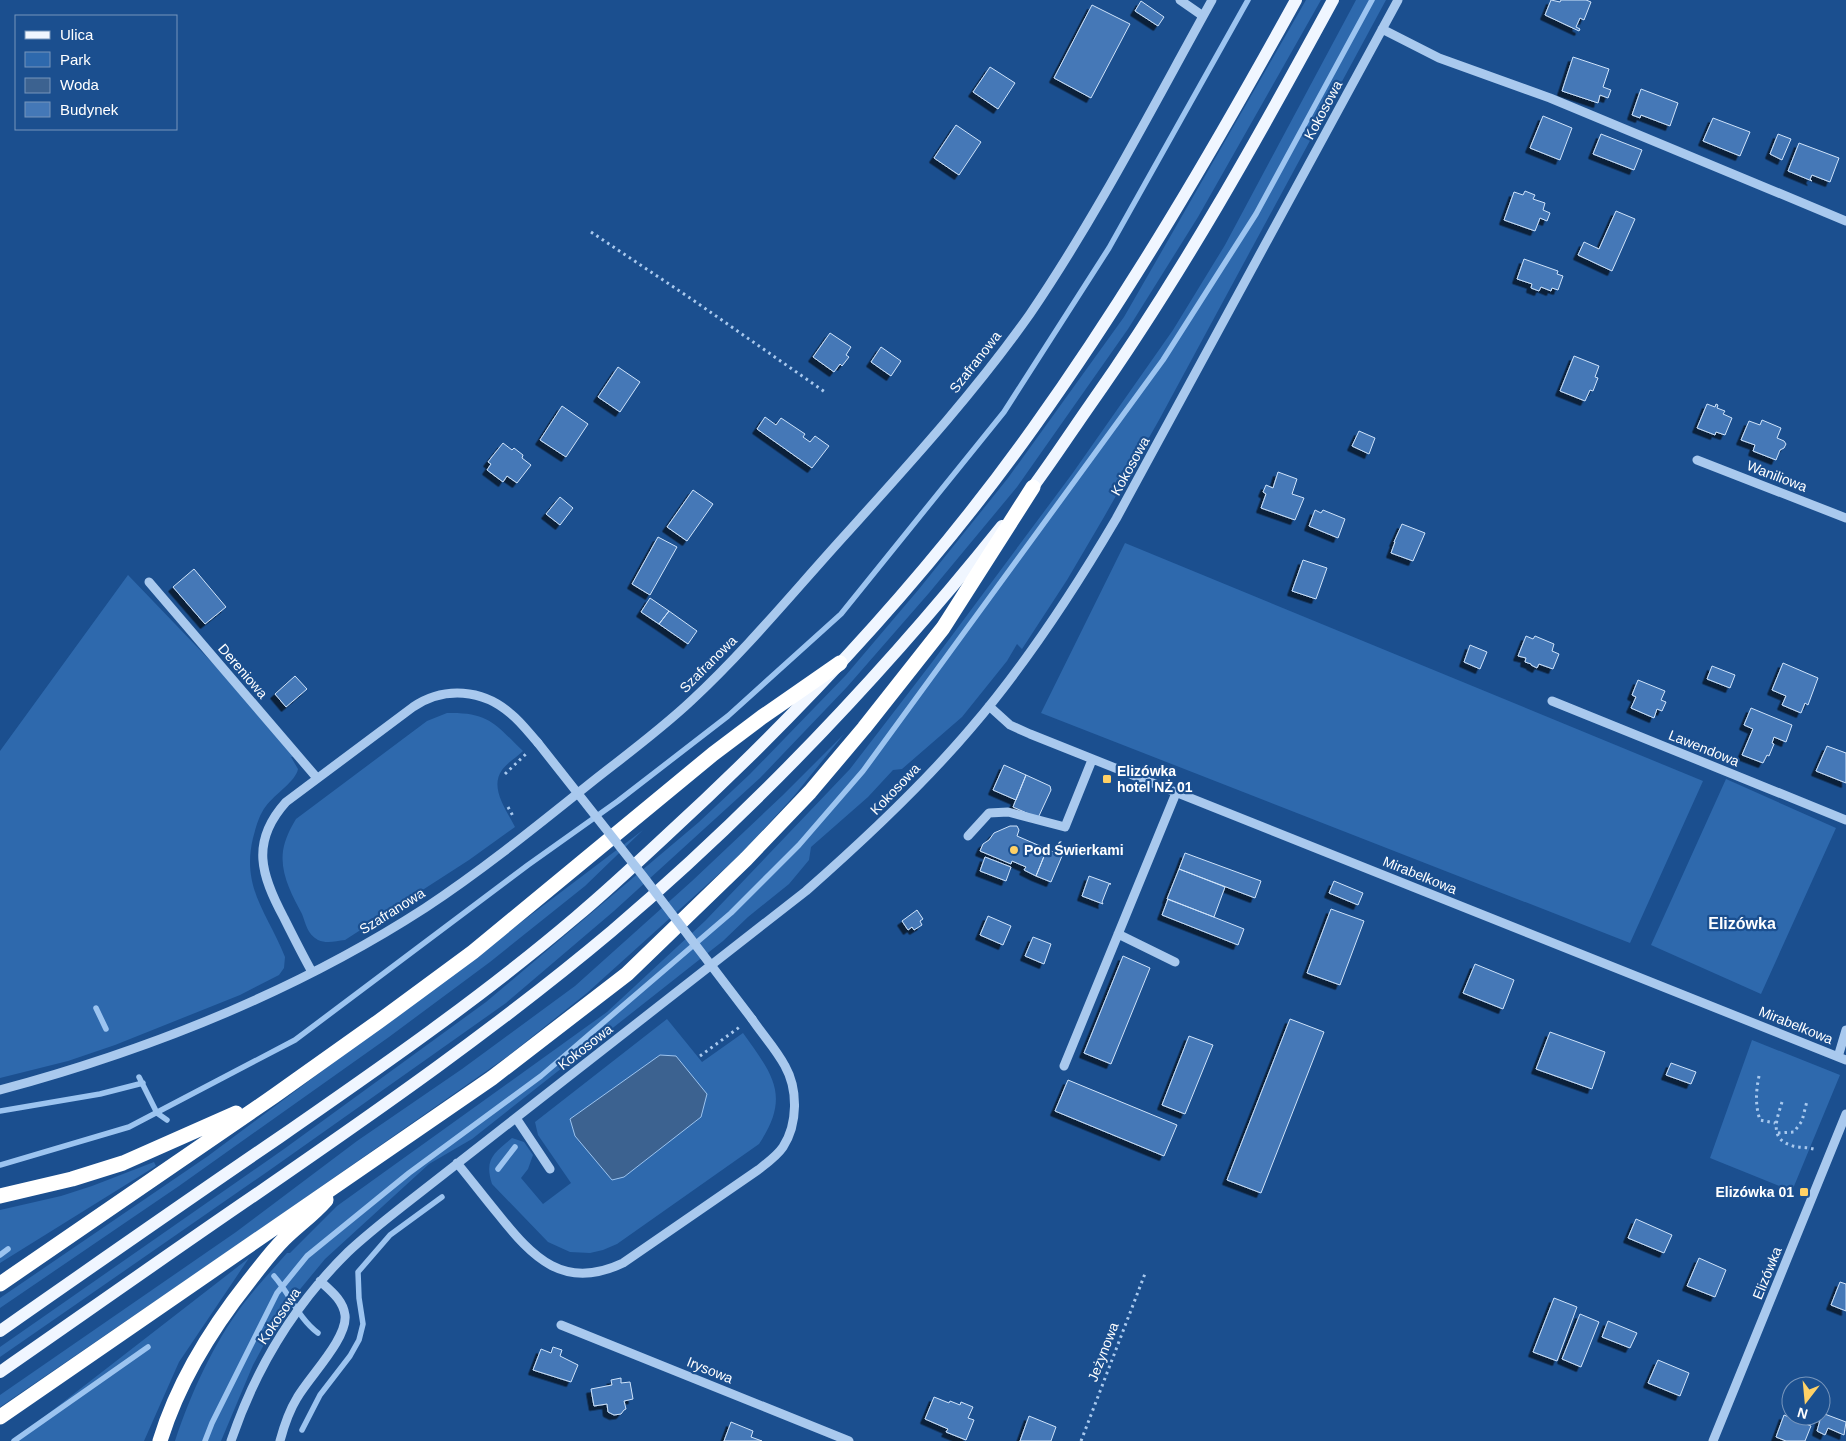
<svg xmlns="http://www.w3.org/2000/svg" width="1846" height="1441" font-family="Arial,sans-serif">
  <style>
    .green { fill: #2e69ad }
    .water { fill: #3c6290; stroke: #9cc4f0 }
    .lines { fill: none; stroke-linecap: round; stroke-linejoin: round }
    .stream { stroke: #9cc4f0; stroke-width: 5.5 }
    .building { fill: #4478b7; stroke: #cfe3fa; filter: url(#shadow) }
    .path { stroke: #a9c9ee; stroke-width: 3; stroke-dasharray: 2.5 4; stroke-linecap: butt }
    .minor { stroke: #a9c9ee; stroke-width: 9 }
    .major { stroke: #f0f6ff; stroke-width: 12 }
    .highway { stroke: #fff; stroke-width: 15 }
    .minor-bridge { stroke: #a9c9ee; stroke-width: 9 }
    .poi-dot { fill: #ffd166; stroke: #1b4f8f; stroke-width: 2 }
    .labels { text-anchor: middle; stroke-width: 4.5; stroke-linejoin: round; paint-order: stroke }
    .street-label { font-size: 14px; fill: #fff; stroke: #1b4f8f }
    .poi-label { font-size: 14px; font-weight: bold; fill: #fff; stroke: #1b4f8f; text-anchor: start }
    .quarter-label { font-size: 16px; font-weight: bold; fill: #fff; stroke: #1b4f8f }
  </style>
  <defs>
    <filter id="shadow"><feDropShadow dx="-4.5" dy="4.5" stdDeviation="0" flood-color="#0009"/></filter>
  </defs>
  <rect width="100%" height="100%" fill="#1b4f8f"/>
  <!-- green -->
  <path class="green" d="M1306,0H1321L1198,217L1128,329L1017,487L929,593L847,687L760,778L614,911L506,1003L267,1172L0,1357V1347L284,1149L486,1002L699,822L750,774L846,675L919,589L1008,478L1124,317Z
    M1356,0H1386L1159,420L1104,517L1067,580L1022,649L1017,644L1007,661L962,717L902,769L893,770L868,797L811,847L809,860L789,884L748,917L723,941L472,1139L429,1164L325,1259L292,1299L267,1339L253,1365L221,1441H175C191,1393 213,1344 244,1303C257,1286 273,1269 287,1253H290L337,1206L607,1012L705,921L850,769L933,661L1072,474L1173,330L1225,245Z
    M1125,543L1703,781L1630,943L1041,713Z
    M128,575L302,756L291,757L298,769C296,781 275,794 266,806C259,815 256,827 253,838C241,888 268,914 285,957L284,968L279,975L240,995L115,1045L68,1061L0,1078V751Z
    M447,713C489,712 495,724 523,751C517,757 507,763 502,770C489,788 507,811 515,827L469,860L345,940C336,941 327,944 318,940C307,934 306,924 302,914C292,895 280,874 283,851C285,839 290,829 296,819L427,721Z
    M844,734L794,796L741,854L587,993L508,1056L249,1237L0,1407V1395L236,1232L357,1141L462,1069L575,986L692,881L783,795Z
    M1726,779L1836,828L1761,994L1651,945Z
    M643,830L585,886L490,962L389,1037L179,1186L0,1308V1298L208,1156L490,946Z
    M667,1019L702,1062L743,1033C773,1075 791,1096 759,1144L617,1244L603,1250L590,1253L570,1252L548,1242L492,1184C484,1159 494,1153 512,1138L524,1142L533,1155L528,1169L521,1178L543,1204L571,1183L538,1135L535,1122Z
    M1752,1040L1840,1075L1792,1191L1710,1158Z
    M154,1162L156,1166L0,1263V1210L61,1196L92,1186Z
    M249,1258L179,1362L144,1441H13Z"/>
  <!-- water -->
  <path class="water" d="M660,1055L676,1056L707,1094L701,1117L624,1177L612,1180L575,1136L570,1119Z"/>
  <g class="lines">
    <!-- stream -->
    <path class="stream" d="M96,1008L106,1029
      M139,1077L157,1113L167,1120
      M0,1111L100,1094L143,1083
      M0,1165L129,1127L295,1040L528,865L618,801L728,716L841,614L1004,412L1109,248L1248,0
      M498,1169L515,1147
      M0,1255L8,1249
      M274,1276C290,1294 298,1318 318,1333
      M302,1430L320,1395L350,1356L359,1340L363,1324L359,1298L358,1272L390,1235L442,1197
      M14,1441L148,1347
      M205,1441L212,1423L277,1293L307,1256L409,1173L541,1076L731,913L799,845L863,771L1163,360L1256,214L1372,0"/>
  </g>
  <!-- building -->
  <path class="building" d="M1551,0L1560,2L1561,0H1586L1591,2L1584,20L1580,18L1576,27L1580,29L1579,31L1545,15Z
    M1141,1L1164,17L1158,26L1135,11Z
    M1092,5L1130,24L1091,98L1054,78Z
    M1573,57L1609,69L1603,87L1611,90L1608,98L1600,95L1598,103L1562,91Z
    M990,67L1015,83L998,109L973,92Z
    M1641,89L1678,103L1670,126L1641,115L1640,118L1632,115Z
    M1543,116L1572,128L1560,160L1530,148Z
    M1713,118L1750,132L1740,156L1703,141Z
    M956,125L981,142L959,175L934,158Z
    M1601,134L1642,150L1634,170L1593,154Z
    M1778,134L1791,139L1782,160L1770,154Z
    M1799,143L1839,158L1830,182L1812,175L1810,179L1812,181L1788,171Z
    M1525,191L1535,195L1533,199L1545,203L1543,210L1550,213L1547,221L1540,218L1535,231L1504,220L1514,192L1523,195Z
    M1616,211L1635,219L1612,271L1578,255L1584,242L1599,249Z
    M1524,259L1558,271L1557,274L1563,276L1558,290L1552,288L1551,291L1541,287L1539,291L1531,288L1532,284L1517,279Z
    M830,333L851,347L846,355L849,357L842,366L840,364L834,372L813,357Z
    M881,347L901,361L891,376L871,362Z
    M1574,356L1599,366L1595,377L1598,378L1593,391L1590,390L1585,401L1560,391Z
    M618,367L640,382L620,412L598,397Z
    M1707,404L1715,407L1716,404L1718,405L1717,408L1725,411L1723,414L1732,418L1725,435L1716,432L1715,435L1697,428Z
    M562,406L588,424L566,457L540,440Z
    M765,417L776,425L781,418L805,434L803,437L810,442L815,436L829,446L812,468L757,429Z
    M1762,420L1781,428L1777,438L1784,441L1786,444L1784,448L1780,450L1776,460L1753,451L1755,445L1741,440L1749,421L1760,425Z
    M1359,431L1375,438L1369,454L1352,446Z
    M503,443L512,450L514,448L523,455L522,458L531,465L517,483L507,476L503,482L487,470L491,464L488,462L491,458Z
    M1278,472L1297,479L1292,494L1304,498L1295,520L1261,508L1266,494L1263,492L1266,485L1273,488Z
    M693,490L713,504L687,541L667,527Z
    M560,497L573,508L560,525L546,514Z
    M1315,510L1321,513L1323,510L1345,519L1338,538L1309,526Z
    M1402,524L1425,533L1413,561L1391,553L1395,542H1394Z
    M658,537L677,547L650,595L632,584Z
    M1303,560L1327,568L1316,599L1292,591Z
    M194,569L226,607L205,624L173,587Z
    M650,598L669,611L659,624L641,612Z
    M669,611L697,631L688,644L659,624Z
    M1526,636L1533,639L1535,636L1554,644L1552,651L1559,654L1553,669L1539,664L1537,668L1531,665V664L1525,662L1526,658L1518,656Z
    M1470,645L1487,652L1480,669L1464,662Z
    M1783,663L1818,678L1808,705L1805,703L1801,713L1782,705L1786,696L1772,690Z
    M1712,666L1735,675L1730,688L1707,679Z
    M295,676L307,689L286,707L275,694Z
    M1638,680L1665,691L1661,700L1666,702L1662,711L1657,709L1654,718L1631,708L1636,697L1632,695Z
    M1751,708L1792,725L1786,742L1774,737L1772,743L1774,744L1769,756L1767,755L1763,763L1742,755L1753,729L1744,725Z
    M1827,746L1846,753V783L1816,771Z
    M1004,765L1026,775L1016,800L993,790Z
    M1026,775L1050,786L1051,790L1038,818L1013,807Z
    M1010,826H1017L1019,830L1017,836L1047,849L1036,876L1024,870L1026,867L1012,861L1011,864L980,851L983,844L989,840L994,833Z
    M1047,849L1062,856L1051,882L1036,876Z
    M1185,853L1261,881L1255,898L1179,869Z
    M985,857L1011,867L1006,881L980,871Z
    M1179,869L1225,887L1214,917L1167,899Z
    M1089,876L1111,884H1109L1102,902L1103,904L1082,896Z
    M1334,881L1363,893L1358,905L1329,893Z
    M1168,899L1244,929L1238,945L1162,915Z
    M1331,909L1364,921L1340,985L1307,973Z
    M917,910L923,919L920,921L922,925L914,930L912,927L908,930L902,921Z
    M988,916L1011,926L1003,945L980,935Z
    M1033,937L1051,944L1044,964L1025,956Z
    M1123,956L1150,968L1111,1064L1084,1053Z
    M1475,964L1514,980L1503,1009L1463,993Z
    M1290,1019L1324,1032L1261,1193L1227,1180Z
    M1550,1032L1605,1052L1592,1089L1536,1069Z
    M1189,1036L1213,1045L1185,1114L1162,1105Z
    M1671,1063L1696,1072L1691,1084L1666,1075Z
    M1068,1080L1177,1125L1164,1156L1055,1111Z
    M1636,1219L1672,1235L1664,1253L1628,1238Z
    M1699,1258L1726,1270L1715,1297L1687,1286Z
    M1840,1282L1846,1284V1311L1831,1305Z
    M1554,1298L1577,1307L1557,1361L1533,1352Z
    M1580,1314L1599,1322L1581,1367L1562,1359Z
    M1608,1321L1637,1333L1630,1348L1602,1337Z
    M553,1347L562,1350L560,1356L578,1365L571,1382L533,1370L541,1349L551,1353Z
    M1658,1360L1689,1373L1680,1396L1648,1383Z
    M621,1378V1383L630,1382L633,1399L624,1401L626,1409L624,1410L621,1414L614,1415L608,1412L607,1404L594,1406L591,1389L612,1385L611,1380Z
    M934,1397L949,1403L950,1401L960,1405L961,1402L973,1407L968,1418L974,1420L966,1440L946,1432L948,1429L925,1419Z
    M1822,1413L1846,1422L1844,1435L1828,1428L1825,1435L1817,1431Z
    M1784,1415L1811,1426L1805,1441H1786L1776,1437Z
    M1029,1416L1056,1427L1051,1441H1020Z
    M731,1422L753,1431L751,1437L762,1441H724Z"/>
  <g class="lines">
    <!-- path -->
    <path class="path" d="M591,232L693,300L825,392
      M505,774L528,752
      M508,807L513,816
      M700,1056L741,1026
      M1759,1076C1756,1091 1755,1105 1760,1120L1775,1123
      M1782,1102C1777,1119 1768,1139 1793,1146C1801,1148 1809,1147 1817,1150
      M1778,1133L1794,1132L1802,1121L1807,1101
      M1081,1441L1146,1271"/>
    <!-- minor -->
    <path class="minor" d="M1180,0L1203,16
      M1382,29L1439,58L1550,98L1846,221
      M1697,460L1846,518
      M149,582L317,778
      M1552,701L1846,820
      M989,706L1010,725L1030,734L1846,1060
      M968,836L989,813L1008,812L1065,827L1092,760
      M1118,934L1175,962
      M312,972C302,954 293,936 284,918C261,875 250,842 286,802L413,707C444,686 483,689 511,714C521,722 529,733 538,743
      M1838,1057L1846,1030
      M1064,1066L1176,793
      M0,1090C149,1050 295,992 425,908C484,869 538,825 593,781C626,755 660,730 691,701C747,649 795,590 846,534C910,463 975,392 1030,314C1098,214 1153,106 1212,0
      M516,1118L550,1169
      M457,1163C471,1180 484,1197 498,1214C533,1258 564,1291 623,1263L758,1170C767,1163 777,1156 783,1147C798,1124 798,1089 785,1066C776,1049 762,1034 752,1019
      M561,1325L849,1441
      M231,1441C255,1370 294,1305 348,1252C365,1236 384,1221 403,1206L806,891C864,840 921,787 971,728C1026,664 1073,592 1116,519L1398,0
      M280,1441C284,1426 289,1411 297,1398C309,1377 348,1338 345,1315C343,1300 331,1291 320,1281
      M1713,1441L1846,1114"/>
    <!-- major -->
    <path class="major" d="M1027,495C1049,466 1069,435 1090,405C1181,276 1258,138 1333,0
      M0,1331C93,1266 186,1201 280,1137C381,1067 482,997 576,917C607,891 637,863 667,835C802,711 928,576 1034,427C1131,291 1215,147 1296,0
      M0,1372C85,1313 170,1253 255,1195C377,1111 499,1026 612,931C754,810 885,672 1002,526"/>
    <!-- highway -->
    <path class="highway" d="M0,1196L72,1179L123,1163L236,1113
      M0,1284L274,1096L378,1022L473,952L713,754L762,717L840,663
      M0,1417L492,1078L627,974L746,859L810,792L864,728L943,628L1033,487
      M160,1441C178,1382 211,1329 249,1281C260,1267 271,1252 284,1239C297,1226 313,1215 326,1200"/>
    <!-- minor-bridge -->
    <path class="minor-bridge" d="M538,743L643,876L752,1019"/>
  </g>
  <!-- markers -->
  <g class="poi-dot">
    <rect x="1102" y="774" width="10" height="10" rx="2.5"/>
    <circle cx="1014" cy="850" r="5"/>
    <rect x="1799" y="1187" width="10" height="10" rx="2.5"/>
  </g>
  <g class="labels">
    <!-- street labels -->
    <g class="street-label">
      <text transform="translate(1323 110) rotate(-62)" y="5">Kokosowa</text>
      <text transform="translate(975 362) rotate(-52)" y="5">Szafranowa</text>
      <text transform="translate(1130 466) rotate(-61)" y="5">Kokosowa</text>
      <text transform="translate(1777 476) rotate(21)" y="5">Waniliowa</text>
      <text transform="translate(708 664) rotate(-45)" y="5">Szafranowa</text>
      <text transform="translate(243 671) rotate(49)" y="5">Dereniowa</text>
      <text transform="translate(1704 748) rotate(22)" y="5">Lawendowa</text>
      <text transform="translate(895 789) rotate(-46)" y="5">Kokosowa</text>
      <text transform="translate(1420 875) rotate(22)" y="5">Mirabelkowa</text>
      <text transform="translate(392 911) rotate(-32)" y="5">Szafranowa</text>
      <text transform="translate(1796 1025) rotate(22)" y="5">Mirabelkowa</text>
      <text transform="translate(585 1047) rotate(-38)" y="5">Kokosowa</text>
      <text transform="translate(1767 1273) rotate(-68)" y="5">Elizówka</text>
      <text transform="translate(279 1316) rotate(-56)" y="5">Kokosowa</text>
      <text transform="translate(1103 1352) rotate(-69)" y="5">Jeżynowa</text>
      <text transform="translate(710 1370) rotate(22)" y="5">Irysowa</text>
    </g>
    <!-- poi labels -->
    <g class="poi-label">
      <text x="1117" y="776">Elizówka<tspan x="1117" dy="16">hotel NŻ 01</tspan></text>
      <text x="1024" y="855">Pod Świerkami</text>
      <text x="1794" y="1197" text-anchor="end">Elizówka 01</text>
    </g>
    <!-- quarter labels -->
    <g class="quarter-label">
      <text x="1742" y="929">Elizówka</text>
    </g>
  </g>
  <!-- legend -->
  <rect x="15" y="15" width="162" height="115" fill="#1b4f8f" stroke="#7695bc"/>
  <rect x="25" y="31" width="25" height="8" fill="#f0f6ff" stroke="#7695bc"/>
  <text x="60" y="40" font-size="15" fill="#ffffff">Ulica</text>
  <rect x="25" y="52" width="25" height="15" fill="#2e69ad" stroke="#7695bc"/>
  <text x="60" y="65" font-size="15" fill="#ffffff">Park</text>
  <rect x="25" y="78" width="25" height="15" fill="#3c6290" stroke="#7695bc"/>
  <text x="60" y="90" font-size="15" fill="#ffffff">Woda</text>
  <rect x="25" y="102" width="25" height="15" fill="#4478b7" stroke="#7695bc"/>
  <text x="60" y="115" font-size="15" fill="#ffffff">Budynek</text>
  <!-- north arrow -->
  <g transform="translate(1806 1401) rotate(196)"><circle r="24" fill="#1b4f8f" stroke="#7695bc"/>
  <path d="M0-4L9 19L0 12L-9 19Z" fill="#ffd166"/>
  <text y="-8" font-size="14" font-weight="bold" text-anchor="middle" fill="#ffffff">N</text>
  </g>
</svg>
